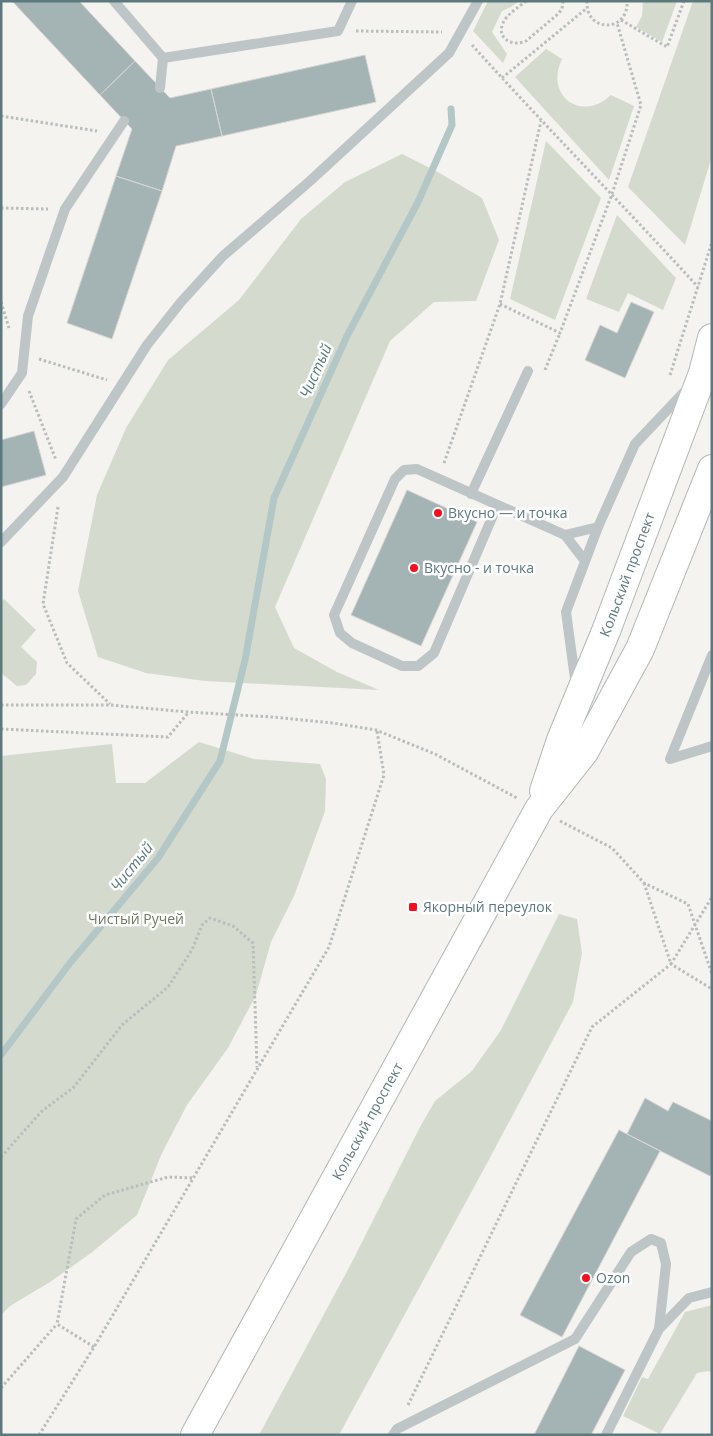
<svg xmlns="http://www.w3.org/2000/svg" width="713" height="1436" font-family="'Open Sans',sans-serif">
  <style>
    .green { fill: #d5dace }
    .lines { fill: none; stroke-linecap: round; stroke-linejoin: round }
    .stream { stroke: #b3c7c7; stroke-width: 7 }
    .building { fill: #a4b3b4; stroke: #d5d4d2 }
    .primary-casing { stroke: #afb8b9; stroke-width: 30 }
    .path { stroke: #b8bdbe; stroke-width: 3; stroke-dasharray: 2.5 2.5; stroke-linecap: butt }
    .lane { stroke: #bec5c7; stroke-width: 10 }
    .primary { stroke: #fff; stroke-width: 28 }
    .poi-dot { fill: #f50f1d; stroke: #fff; stroke-width: 2 }
    .labels { text-anchor: middle; stroke-width: 5; stroke-linejoin: round; paint-order: stroke }
    .poi-label { font-size: 14px; fill: #5c797d; stroke: #fff; text-anchor: start }
    .street-label { font-size: 14px; fill: #5c797d; stroke: #fff }
    .park-label { font-size: 14px; fill: #6c7a5f; stroke: #fff }
    .water-label { font-size: 15px; font-style: italic; fill: #577b7a; stroke: #fff }
  </style>
  <rect width="100%" height="100%" fill="#f4f3ef"/>
  <!-- green -->
  <path class="green" d="M488,1H519L511,7L502,11L492,32L507,54L503,63L473,31Z
    M643,1H677L662,42L636,27L642,16Z
    M693,1H712V156L685,245L628,187Z
    M546,49L562,59C544,96 582,123 611,95L634,106L609,180L515,77Z
    M546,141L601,198L555,320L510,299Z
    M402,154L436,171L482,198L499,240L476,301L434,302L390,341L275,607L294,648L337,672L379,690L205,681L146,673L98,657L78,591L97,495L126,428L168,360L239,300L301,219L345,182Z
    M617,215L676,278L663,310L628,293L619,312L586,299Z
    M4,599L36,630L21,647L37,662L36,674L26,685L17,686L1,673V602Z
    M199,742L254,759L320,764L326,779L325,811L294,896L271,942L256,995L228,1048L187,1105L162,1153L137,1215L91,1253L50,1282L10,1306L1,1315V756L112,744L116,783H145Z
    M559,914L577,919L582,953L573,1002L485,1167L339,1435H259L352,1262L420,1127L435,1101L472,1071L501,1030Z
    M712,1305V1373L709,1371L697,1373L660,1434L623,1416L642,1377L648,1379L685,1312Z"/>
  <g class="lines">
    <!-- stream -->
    <path class="stream" d="M1,1055L70,963L158,858L220,761L245,660L274,498L347,336L418,202L452,125L451,109"/>
  </g>
  <!-- building -->
  <path class="building" d="M12,1H79L135,61L100,95Z
    M365,55L376,102L222,136L211,89Z
    M135,61L170,98L211,89L222,136L176,146L162,191L116,176L132,129L100,95Z
    M116,176L162,191L112,339L67,323Z
    M631,302L654,312L625,378L585,360L600,325L617,333Z
    M34,431L46,475L1,487V440Z
    M407,490L477,522L421,646L351,615Z
    M645,1098L668,1111L673,1102L712,1121V1173L710,1176L627,1134Z
    M619,1130L660,1151L562,1337L520,1315Z
    M579,1346L625,1370L591,1435H534Z"/>
  <g class="lines">
    <defs>
      <g id="primary">
        <path id="s1" d="M544,791L561,740L606,631L703,373L712,338"/>
        <path id="s2" d="M195,1435L539,809L584,752L640,649L712,469"/>
      </g>
    </defs>
    <!-- primary casing -->
    <use href="#primary" class="primary-casing"/>
    <!-- path -->
    <path class="path" d="M526,1C519,7 507,14 503,23C496,39 513,47 526,41L558,14L562,9L563,1
      M587,1C585,33 629,33 627,1
      M621,20L667,47L684,1
      M356,31L442,32
      M472,45C546,127 624,206 698,287
      M502,78L587,8
      M1,116L97,131
      M1,208L48,209
      M1,302L9,328
      M500,304L560,333L612,194L641,105L617,23
      M39,359L107,380
      M545,370L560,333
      M670,375L712,242
      M29,391L56,460
      M444,463L500,304L541,121
      M58,507L43,604L67,663L110,704
      M1,705H110L188,712L272,717L333,723L376,730L435,754L517,798
      M1,729L168,737L188,713
      M560,821L612,848L644,883L688,904L712,974
      M644,883L671,964L712,897
      M1,1157L42,1111L73,1088L122,1025L168,987L192,950L202,925L210,918L233,926L253,943L257,1067
      M94,1347L57,1324L76,1219L105,1195L168,1177L193,1178
      M1,1388L57,1324
      M408,1405L592,1027L671,964L712,989
      M39,1435L94,1347L329,947L384,775L377,731"/>
    <!-- lane -->
    <path class="lane" d="M114,1L163,58
      M160,88L163,58L338,31L352,1
      M1,404L22,373L28,316L65,209L124,121
      M471,494L528,371
      M497,506L434,653L418,666H402L352,643L340,633L334,615L395,479L404,470L417,469L565,535L585,561
      M565,535L598,527
      M1,542L63,477L147,345L181,302L223,256L310,181L449,53L478,1
      M712,655L670,759L712,746
      M576,686L566,612L598,527L635,444L688,388
      M659,1329L689,1298L712,1292
      M393,1435L397,1429L575,1339L631,1252L651,1239L661,1243L666,1264L659,1329L606,1435"/>
    <!-- primary -->
    <use href="#primary" class="primary"/>
  </g>
  <!-- markers -->
  <g class="poi-dot">
    <circle cx="438" cy="513" r="5"/>
    <circle cx="414" cy="568" r="5"/>
    <rect x="408" y="902" width="10" height="10" rx="2.5"/>
    <circle cx="586" cy="1278" r="5"/>
  </g>
  <g class="labels">
    <!-- poi labels -->
    <g class="poi-label">
      <text x="448" y="518">Вкусно — и точка</text>
      <text x="424" y="573">Вкусно - и точка</text>
      <text x="423" y="912">Якорный переулок</text>
      <text x="596" y="1283">Ozon</text>
    </g>
    <!-- street labels -->
    <g class="street-label">
      <text dy="5" stroke="none"><textPath href="#s1" startOffset="232">Кольский проспект</textPath></text>
      <text dy="5" stroke="none"><textPath href="#s2" startOffset="358">Кольский проспект</textPath></text>
    </g>
    <!-- park labels -->
    <g class="park-label">
      <text x="136" y="924">Чистый Ручей</text>
    </g>
    <!-- water labels -->
    <g class="water-label">
      <text transform="translate(316 371) rotate(-66)" y="5">Чистый</text>
      <text transform="translate(132 867) rotate(-51)" y="5">Чистый</text>
    </g>
  </g>
  <!-- border -->
  <rect width="713" height="1436" fill="none" stroke="#5c797d" stroke-width="5"/>
</svg>
